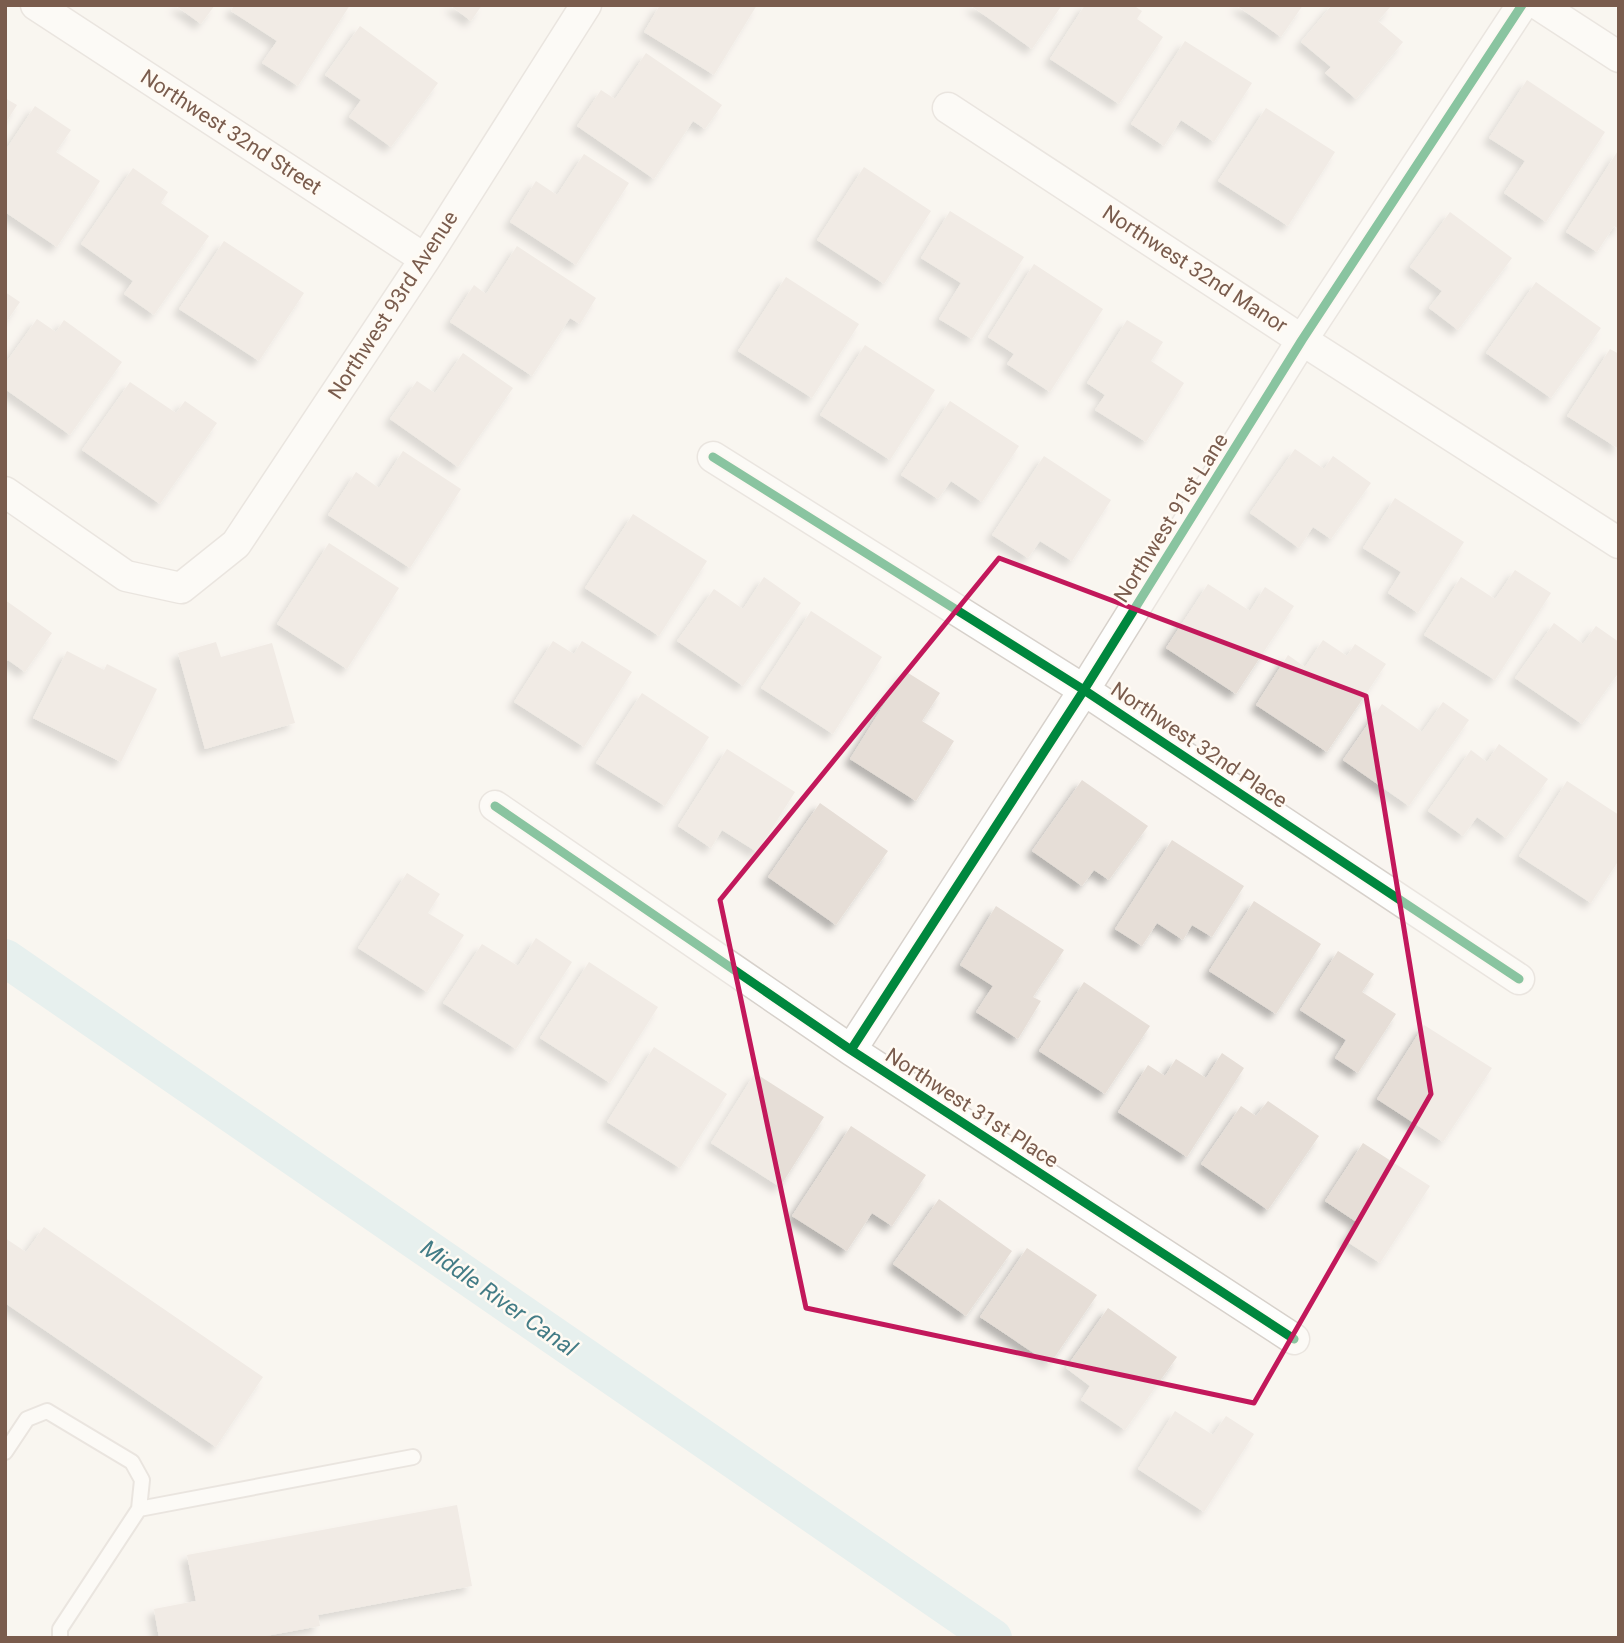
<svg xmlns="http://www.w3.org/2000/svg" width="1624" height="1643" font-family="Roboto,sans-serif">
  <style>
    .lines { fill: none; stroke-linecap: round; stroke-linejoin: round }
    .canal { stroke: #d0e8ea; stroke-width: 38 }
    .building { fill: #e6ded7; filter: url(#shadow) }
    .lane-casing { stroke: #d7d1cb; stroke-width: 18 }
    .street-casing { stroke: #d7d1cb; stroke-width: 33 }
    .lane { stroke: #fefefd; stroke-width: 14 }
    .street { stroke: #fefefd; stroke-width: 30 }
    .cycleway-casing { stroke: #fffaf3; stroke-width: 13 }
    .cycleway { stroke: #00873e; stroke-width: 9 }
    .marked { fill: none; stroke: #c2185b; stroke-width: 5; stroke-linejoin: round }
    .labels { text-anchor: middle; stroke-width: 5; stroke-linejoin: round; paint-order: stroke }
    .street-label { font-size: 21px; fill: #7a5c4d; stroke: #fffaf3 }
    .water-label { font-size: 23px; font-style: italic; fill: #437c86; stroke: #fffaf3 }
  </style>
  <defs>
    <filter id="shadow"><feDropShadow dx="-6" dy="6" stdDeviation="3.5" flood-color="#0004"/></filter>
  </defs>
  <rect width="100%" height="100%" fill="#f9f5f0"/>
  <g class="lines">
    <!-- canal -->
    <path class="canal" d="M5,958L993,1638"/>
  </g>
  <!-- building -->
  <path class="building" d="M175,5H215L201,24Z
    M234,5H350L298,86L262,63L277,41L231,11Z
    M450,5H482L471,21Z
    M660,5H757L714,75L644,32Z
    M970,5H1062L1032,49Z
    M1085,5H1133L1142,11L1137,19L1163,37L1119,104L1050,59Z
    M1236,5H1303L1281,37Z
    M1332,5H1392L1378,21L1403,42L1356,99L1325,73L1331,67L1301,42Z
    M360,26L438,83L391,147L349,117L361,100L325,75Z
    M1185,41L1252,83L1214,142L1181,120L1164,146L1131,124Z
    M646,53L722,105L705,129L693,121L654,179L577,126L601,90L615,99Z
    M1527,80L1605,132L1546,222L1504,193L1525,161L1489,138Z
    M5,98L17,105L5,124Z
    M35,106L71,130L56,152L100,181L57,247L5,212V151Z
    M1266,108L1335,152L1288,226L1218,181Z
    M1619,149V229L1614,226L1597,252L1566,232Z
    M584,154L629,183L576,265L510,222L536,181L557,195Z
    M864,167L931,211L884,284L817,240Z
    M133,168L168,192L161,203L209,236L154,315L124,294L133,281L81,244Z
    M950,211L1024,257L972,339L939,319L961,283L921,258Z
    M1450,212L1512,258L1458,330L1429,308L1442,291L1410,267Z
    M224,241L304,293L259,361L179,309Z
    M517,246L596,298L580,324L570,318L532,376L450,322L474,285L486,294Z
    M1034,264L1103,309L1050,392L1007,364L1014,354L988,337Z
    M786,277L859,324L812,398L738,351Z
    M1536,282L1601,328L1551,398L1486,353Z
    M5,292L20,302L5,324Z
    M37,319L56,332L64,320L122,362L70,435L5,389V364Z
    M1127,320L1163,342L1151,361L1184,383L1146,442L1095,410L1105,395L1087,383Z
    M865,345L935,390L890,460L820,415Z
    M1610,349L1619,354V449L1567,416Z
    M463,353L513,388L458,467L390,419L417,381L435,393Z
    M130,382L176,413L185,401L217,423L160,504L82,450Z
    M950,401L1019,446L982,502L951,481L938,499L901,475Z
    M1295,449L1324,469L1333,456L1371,483L1331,539L1313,527L1299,548L1250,513Z
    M403,451L461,489L410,568L328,515L356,472L379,488Z
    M1044,456L1111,500L1072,561L1040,541L1028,558L992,535Z
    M1395,498L1464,542L1418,613L1388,593L1401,572L1363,548Z
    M633,514L707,561L659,636L585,588Z
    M329,543L399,588L347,669L277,624Z
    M1515,570L1551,593L1495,680L1424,635L1461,577L1495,599Z
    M764,577L801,603L743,686L677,641L714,589L743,609Z
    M1208,584L1250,611L1265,587L1294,606L1236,694L1166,648Z
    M5,600L52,633L25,672L8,660L5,663Z
    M811,611L882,657L833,734L761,688Z
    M1554,623L1583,644L1596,626L1619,642V672L1582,724L1515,678Z
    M1323,640L1347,656L1355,644L1386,664L1327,752L1256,705L1288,655L1305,667Z
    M553,641L574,654L582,641L632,672L584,747L514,702Z
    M216,642L221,657L272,643L295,723L205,749L178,653Z
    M67,651L104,670L107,664L157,689L121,762L33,718Z
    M905,671L940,693L922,721L954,741L916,801L850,759Z
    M642,693L709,737L665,806L596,763Z
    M1443,702L1469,720L1409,806L1343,760L1382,704L1422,732Z
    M1499,744L1548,779L1506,838L1477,817L1463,836L1428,811L1471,750L1487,762Z
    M727,749L795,792L757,852L722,830L711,848L678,826Z
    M1082,780L1148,826L1109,880L1094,870L1082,886L1032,851Z
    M1567,781L1619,815V860L1591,903L1519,856Z
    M820,803L888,851L836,925L768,877Z
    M1172,840L1244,886L1212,937L1192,925L1183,940L1157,923L1142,946L1115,929Z
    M407,873L440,894L428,913L464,935L427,992L358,948Z
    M1254,901L1321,944L1276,1014L1209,971Z
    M996,906L1064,950L1033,997L1041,1001L1018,1039L976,1012L993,986L960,965Z
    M536,938L572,962L516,1049L443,1003L482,944L518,966Z
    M1338,951L1374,974L1362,992L1396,1014L1358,1073L1335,1058L1346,1040L1300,1010Z
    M589,962L658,1007L610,1083L540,1038Z
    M1084,982L1150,1026L1105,1094L1039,1051Z
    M1424,1025L1492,1068L1443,1142L1377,1099Z
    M654,1047L727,1094L680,1168L607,1122Z
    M1222,1053L1244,1068L1187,1157L1118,1112L1148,1065L1165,1076L1176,1059L1206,1078Z
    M755,1073L824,1117L780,1187L711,1143Z
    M1268,1101L1319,1136L1268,1210L1201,1164L1241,1106L1256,1116Z
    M851,1126L926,1175L892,1226L872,1213L847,1251L792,1216Z
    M1363,1143L1430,1186L1380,1263L1346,1241L1358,1223L1325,1201Z
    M939,1199L1012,1251L966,1316L893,1264Z
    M44,1227L263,1377L216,1447L5,1303V1238L26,1252Z
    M1027,1248L1097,1295L1050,1364L980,1317Z
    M1108,1308L1177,1357L1125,1430L1081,1400L1090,1386L1066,1368Z
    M1175,1411L1213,1435L1226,1416L1254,1434L1204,1512L1138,1469Z
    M457,1505L472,1586L318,1615L320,1626L255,1638H159L154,1609L196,1601L187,1555Z"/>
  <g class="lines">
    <defs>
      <path id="lane" d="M5,1452L27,1419L47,1411L132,1462L142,1480L139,1509L60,1629V1638
        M139,1509L413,1457"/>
      <path id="street" d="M36,5L425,259
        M1539,5L1619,57
        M948,108L1302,340L1619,543
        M713,457L1084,690L1519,979
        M5,492L126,576L181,588L236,544L425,259L586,5
        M495,806L851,1050L1294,1339
        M851,1050L1084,690L1302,340L1522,5"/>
    </defs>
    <!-- lane casing -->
    <use href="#lane" class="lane-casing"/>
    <!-- street casing -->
    <use href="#street" class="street-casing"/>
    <!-- lane -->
    <use href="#lane" class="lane"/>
    <!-- street -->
    <use href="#street" class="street"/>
    <defs>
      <path id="cycleway" d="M713,457L1084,690L1519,979
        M495,806L851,1050L1294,1339
        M851,1050L1084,690L1302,340L1522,5"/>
    </defs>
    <!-- cycleway casing -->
    <use href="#cycleway" class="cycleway-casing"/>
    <!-- cycleway -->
    <use href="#cycleway" class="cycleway"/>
  </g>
  <!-- marked area -->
  <path d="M0 0H1624V1643H0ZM999,558L1366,696L1431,1094L1254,1403L806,1308L720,900Z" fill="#f9f5f0" fill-opacity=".55" fill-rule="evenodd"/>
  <path class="marked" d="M999,558L1366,696L1431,1094L1254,1403L806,1308L720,900Z"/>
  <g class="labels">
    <!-- street labels -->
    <g class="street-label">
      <text transform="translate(231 132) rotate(33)" y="7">Northwest 32nd Street</text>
      <text transform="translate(1195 269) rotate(33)" y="7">Northwest 32nd Manor</text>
      <text transform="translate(393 305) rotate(-57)" y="7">Northwest 93rd Avenue</text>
      <text transform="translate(1171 518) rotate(-58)" y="7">Northwest 91st Lane</text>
      <text transform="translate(1199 745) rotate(34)" y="7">Northwest 32nd Place</text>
      <text transform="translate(972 1108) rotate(33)" y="7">Northwest 31st Place</text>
    </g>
    <!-- water labels -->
    <g class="water-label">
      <text transform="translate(499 1298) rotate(35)" y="8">Middle River Canal</text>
    </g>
  </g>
  <!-- border -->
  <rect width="1624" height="1643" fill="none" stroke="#7a5c4d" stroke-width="14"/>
</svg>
